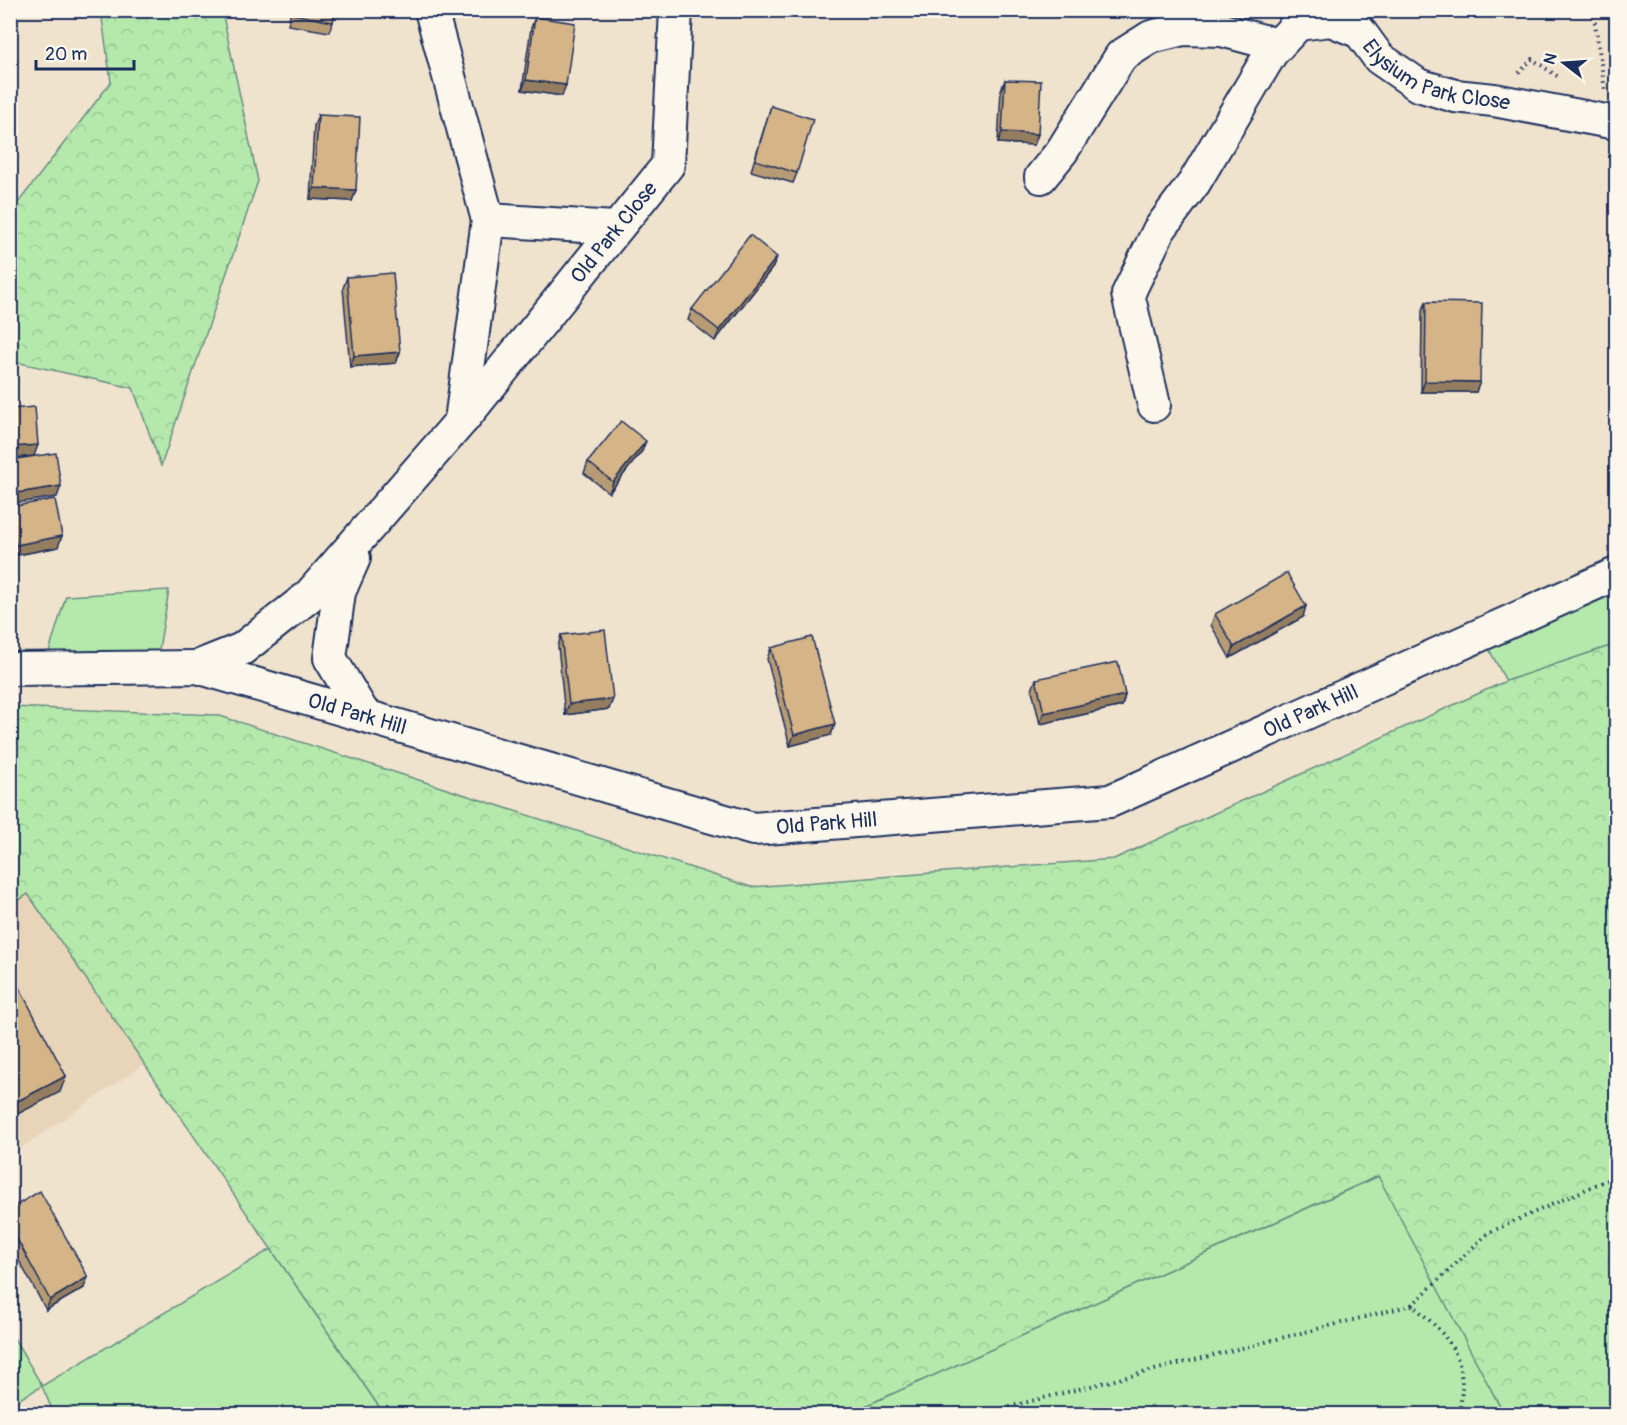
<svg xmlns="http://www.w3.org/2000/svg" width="1627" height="1425" font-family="Pangolin,sans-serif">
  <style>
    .built { fill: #e8d5b9 }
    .green { fill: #b4e9ab; stroke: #688c84; stroke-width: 1.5 }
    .forest { fill: url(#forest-crowns); stroke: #688c84; stroke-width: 1.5 }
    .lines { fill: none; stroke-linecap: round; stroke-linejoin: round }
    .minor-casing { stroke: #1b2f5e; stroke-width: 36 }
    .path { stroke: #1b2f5e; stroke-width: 4; stroke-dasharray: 1.5 4.5; stroke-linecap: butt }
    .minor { stroke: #fbf7ec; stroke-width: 32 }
    .wall { fill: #b79b75; stroke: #1b2f5e; stroke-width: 1.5 }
    .shaded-wall { fill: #957e5f; stroke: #1b2f5e; stroke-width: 1.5 }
    .building { fill: #d5b488; stroke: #1b2f5e; stroke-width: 1.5 }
    .labels { text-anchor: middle; stroke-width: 5; stroke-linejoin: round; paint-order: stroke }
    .street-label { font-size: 21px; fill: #1b2f5e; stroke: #fbf7ec }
  </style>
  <defs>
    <pattern id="forest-crowns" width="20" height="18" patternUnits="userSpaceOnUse" patternTransform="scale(1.5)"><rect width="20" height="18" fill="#b4e9ab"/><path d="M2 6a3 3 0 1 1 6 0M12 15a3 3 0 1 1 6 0" fill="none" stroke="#9ac896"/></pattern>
  </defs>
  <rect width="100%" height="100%" fill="#f0e3ce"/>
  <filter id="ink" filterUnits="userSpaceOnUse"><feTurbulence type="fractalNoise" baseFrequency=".0167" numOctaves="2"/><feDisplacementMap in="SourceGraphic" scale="12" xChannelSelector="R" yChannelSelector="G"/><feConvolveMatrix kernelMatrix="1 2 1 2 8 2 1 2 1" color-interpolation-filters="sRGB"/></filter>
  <g filter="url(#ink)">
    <!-- built -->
    <path class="built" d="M28,894L145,1064L11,1155V905Z"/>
    <!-- green -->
    <path class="green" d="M1616,574V644L1506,681L1482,636Z
      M169,590L158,655H48L66,596Z
      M1379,1176L1504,1414H847Z
      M271,1249L384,1414H54L42,1386L11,1404L10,1331L42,1386Z"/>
    <!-- forest -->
    <path class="forest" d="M101,11H222L258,181L161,466L133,388L11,361V212L111,82Z
      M1616,644V1414H1504L1378,1176L847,1414H384L28,894L11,905V707L217,715L751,887L1114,859L1506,681Z"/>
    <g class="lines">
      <defs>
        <g id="minor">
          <path d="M1041,177L1062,151L1121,56L1151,37L1183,29L1222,30L1278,45"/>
          <path d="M488,220L615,228"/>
          <path id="s1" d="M1154,405L1128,294L1159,230L1194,183L1271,53L1298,24L1331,20L1360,32L1379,58L1418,85L1455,96L1494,100L1616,123"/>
          <path id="s2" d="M463,419L668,165L676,10"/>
          <path d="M354,558L339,592L330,658L364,715"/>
          <path d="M197,667L242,649L308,597L461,421L488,220L431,10"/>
          <path id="s3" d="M10,669L197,667L753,829L1110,801L1616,574"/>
        </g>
      </defs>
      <!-- minor casing -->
      <use href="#minor" class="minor-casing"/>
      <!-- path -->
      <path class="path" d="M1593,10L1605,90
        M1519,73L1532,59L1560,78
        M1412,1305L1488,1233L1616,1176
        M980,1414L1412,1305C1453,1339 1469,1360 1459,1414"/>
      <!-- minor -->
      <use href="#minor" class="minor"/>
    </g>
    <!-- wall -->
    <path class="wall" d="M291,10H335L333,22L329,32L288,25Z
      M535,17L566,85L562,96L522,90L531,28Z
      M1005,80L1038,134L1034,145L998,143L1001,90Z
      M771,106L797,173L793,183L751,171Z
      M318,115L356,190L352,201L310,199L314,126Z
      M773,267L715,341L688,320L692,309Z
      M347,277L400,352L396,363L350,367L343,288Z
      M1426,302L1476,392H1421L1422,312Z
      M642,451L609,493L584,473L588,462Z
      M10,507L58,547L12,556L10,547Z
      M1215,614L1303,617L1230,658L1211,625Z
      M561,635L609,709L565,715L558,646Z
      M771,648L835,724L831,735L790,746L767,659Z
      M1036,679L1125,695L1122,706L1040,724L1032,690Z
      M10,1209L88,1277L84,1288L46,1310L10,1244Z"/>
    <!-- shaded-wall -->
    <path class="shaded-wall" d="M526,80L566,85L562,96L522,90Z
      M1002,132L1038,134L1034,145L998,143Z
      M314,188L356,190L352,201L310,199Z
      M777,257L773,267L715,341L719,330Z
      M400,352L396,363L350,367L354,356Z
      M1425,381L1480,382L1476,392H1421Z
      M646,441L642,451L609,493L613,482Z
      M38,445L34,456L10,458V447Z
      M61,486L57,497L10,504V494Z
      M62,536L58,547L12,556L16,545Z
      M1306,606L1303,617L1230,658L1234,647Z
      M1125,695L1122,706L1040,724L1044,713Z
      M613,699L609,709L565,715L569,704Z
      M835,724L831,735L790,746L794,735Z
      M66,1076L60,1092L10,1118V1105Z
      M88,1277L84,1288L46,1310L50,1300Z"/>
    <!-- building -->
    <path class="building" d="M293,10H335L333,22L292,14Z
      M535,17L575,23L566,85L526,80Z
      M1005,80L1041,81L1038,134L1002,132Z
      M771,106L813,119L797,173L755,160Z
      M318,115L360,117L356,190L314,188Z
      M750,235L777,257L719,330L692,309Z
      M393,273L400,352L354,356L347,277Z
      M1426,302L1482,303L1480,382L1425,381Z
      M35,407L38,445L10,447V409Z
      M621,421L646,441L613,482L588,462Z
      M56,453L61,486L10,494V460Z
      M55,499L62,536L16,545L10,517V507Z
      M1287,573L1306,606L1234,647L1215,614Z
      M605,630L613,699L569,704L561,635Z
      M812,637L835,724L794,735L771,648Z
      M1118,662L1125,695L1044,713L1036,679Z
      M10,970L66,1076L10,1105Z
      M40,1191L88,1277L50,1300L10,1226V1209Z"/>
  </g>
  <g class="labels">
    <!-- street labels -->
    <g class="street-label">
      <text dy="7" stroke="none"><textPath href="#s1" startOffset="592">Elysium Park Close</textPath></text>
      <text dy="7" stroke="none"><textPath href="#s2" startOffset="240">Old Park Close</textPath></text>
      <text dy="7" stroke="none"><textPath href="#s3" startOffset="1344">Old Park Hill</textPath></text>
      <text dy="7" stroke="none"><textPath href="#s3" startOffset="354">Old Park Hill</textPath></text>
      <text dy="7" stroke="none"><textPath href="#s3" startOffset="840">Old Park Hill</textPath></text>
    </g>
  </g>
  <!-- margin -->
  <rect width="1627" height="1425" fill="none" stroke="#fbf7ec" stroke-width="36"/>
  <rect x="18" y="18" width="1591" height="1389" fill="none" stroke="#1b2f5e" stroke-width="2" filter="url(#ink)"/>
  <!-- north arrow -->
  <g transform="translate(1564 63) rotate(287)" stroke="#fbf7ec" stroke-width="4.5" paint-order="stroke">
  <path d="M0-4.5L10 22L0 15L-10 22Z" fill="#1b2f5e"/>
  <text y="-9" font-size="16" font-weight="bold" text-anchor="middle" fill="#1b2f5e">N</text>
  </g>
  <!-- scale -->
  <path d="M36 60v9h98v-9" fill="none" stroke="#1b2f5e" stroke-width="3"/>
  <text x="45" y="60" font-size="18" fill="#1b2f5e" stroke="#fbf7ec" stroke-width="4.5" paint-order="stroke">20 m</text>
</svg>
